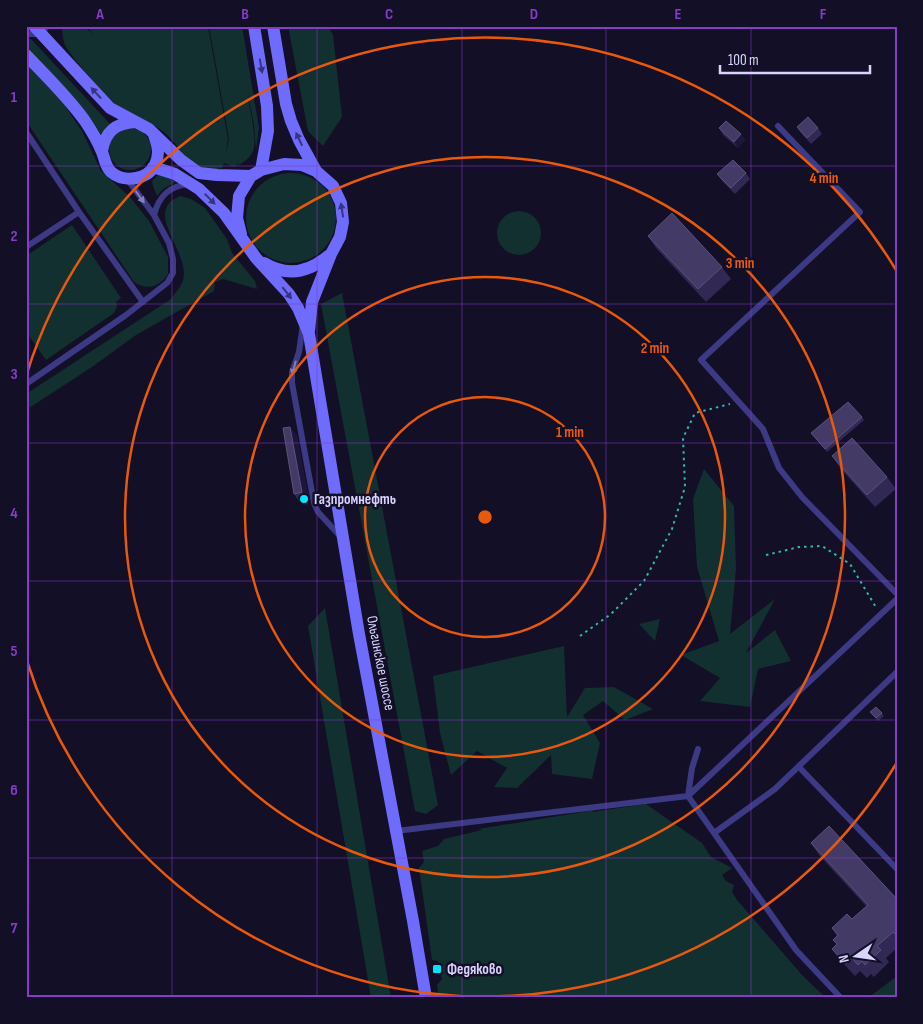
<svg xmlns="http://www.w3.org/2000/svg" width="923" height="1024" font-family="'Sofia Sans Condensed',sans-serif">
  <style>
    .green { fill: #12302f }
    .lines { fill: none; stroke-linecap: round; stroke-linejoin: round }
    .path { stroke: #2fb8b0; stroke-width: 2; stroke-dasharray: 2.5 4; stroke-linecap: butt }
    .lane { stroke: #3d3a85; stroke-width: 6 }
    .secondary { stroke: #6f6bff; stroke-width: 12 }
    .wall { fill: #312854 }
    .shaded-wall { fill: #1d163a }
    .building { fill: #433a66; stroke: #5a527e }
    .oneway { fill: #38347d }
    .oneway2 { fill: #837fbc }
    .grid { fill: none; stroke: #843dc5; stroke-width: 1; stroke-opacity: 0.55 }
    .ring { fill: none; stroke: #e8590c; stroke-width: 2.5 }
    .poi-dot { fill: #00e5ff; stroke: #130f26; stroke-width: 2 }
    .labels { text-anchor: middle; stroke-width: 5; stroke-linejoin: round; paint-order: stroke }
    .poi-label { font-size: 15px; font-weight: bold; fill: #d9d4ff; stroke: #130f26; text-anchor: start }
    .street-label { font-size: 15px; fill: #d9d4ff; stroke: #130f26 }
    .centre { fill: #e8590c; stroke: #130f26; stroke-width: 2.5 }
    .ring-label { font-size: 15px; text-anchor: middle; font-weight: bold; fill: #e8590c; stroke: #130f26; stroke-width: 5; stroke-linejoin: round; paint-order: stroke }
    .neatline { fill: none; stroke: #843dc5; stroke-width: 2 }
    .grid-label { font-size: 16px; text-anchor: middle; font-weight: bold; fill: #843dc5 }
  </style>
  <rect width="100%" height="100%" fill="#130f26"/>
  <!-- green -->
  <path class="green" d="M62,26H83L95,35L85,26H208L228,139L225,156L229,139L209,26H242L259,128L256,150L254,125L248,95C249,109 258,139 253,151C250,159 242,163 236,167L239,162L234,167L224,163L222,168C189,178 186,151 165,133C153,122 135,118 121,109C112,103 69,55 65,45C63,40 62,32 62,26Z
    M288,26H328L333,35L342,117L323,146L308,131Z
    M26,39H31L112,126L99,139L78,108L26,49Z
    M26,61L61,99L71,115L82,131L101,171L130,197L149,221L168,257V274C159,287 148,291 134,282L26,121Z
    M109 149a21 21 0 1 1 42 0a21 21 0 1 1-42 0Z
    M246 218a45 45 0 1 1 90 0a45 45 0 1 1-90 0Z
    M158,175L169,177L176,182L163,189L157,196L153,186L152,181Z
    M180,196L191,199L205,208L227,239L232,253L255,281L257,289L223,279L215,282L214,291L136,335L92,367L26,410V394L171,299C174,294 180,288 182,283C193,257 151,222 170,202C172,200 177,198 180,196Z
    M497 233a22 22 0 1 1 44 0a22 22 0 1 1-44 0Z
    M72,225L121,298L116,302L117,307L114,313L46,360L26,332V256Z
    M342,293L438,805L426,814L415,811L321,304Z
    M704,469L734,506L736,569L730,634L775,599L746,653L775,630L791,661L758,669L750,707L700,701L720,678L681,655L719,641L697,567L693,499Z
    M325,608L391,998H371L308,626Z
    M660,619L655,641L639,624Z
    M564,646L567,717L585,688L614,687L653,709L625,720L603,701L583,715L600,743L592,779L552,774L551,755L517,788L494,787L507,768L477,751L451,775L440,733L433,676Z
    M646,804L702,843L711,857L732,868L722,875L726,881L734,885L732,892L737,900L803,976L826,998H439L437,985L442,979L438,961L432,960L419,868L424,862L422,851L438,846L444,839L482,830L478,829L595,810L592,812Z
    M897,976V998H868Z"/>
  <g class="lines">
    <!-- path -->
    <path class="path" d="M766,555L799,547L822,546L850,564L877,609
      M580,636L611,614L644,581L672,529L685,487L683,438L695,413L730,404"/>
    <!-- lane -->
    <path class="lane" d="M26,34H41L47,26
      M778,126L860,212L701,360L763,429L779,468L802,497L897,594
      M26,132L79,212
      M154,215C159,196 169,186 189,184
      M26,247L79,212L143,302
      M303,324L299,352L292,372V383L314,503L318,512L340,536
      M26,384L126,315L167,283L173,273V259L169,243L154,215L127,179
      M698,749L692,768L688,796L796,950L841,998
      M799,767L897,869
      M396,831L688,796L897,599
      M714,833L775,789L897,672"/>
    <!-- secondary -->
    <path class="secondary" d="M34,26L110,108L149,129L181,160L199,173L217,175L251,176
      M254,26L267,106L268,131L261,170
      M273,26L286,104L291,121L299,140L316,171L333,186L341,203L343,222L340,237L331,254L312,302L309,331
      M26,55C46,76 68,97 85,121C91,130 98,142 102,152C105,159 105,166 111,172C124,183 147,180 155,165C160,154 158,146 154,135
      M102,151C105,132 115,123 135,122
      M153,167L175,174L199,189L224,213L256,258L289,294L298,308L309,334L359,634L413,921L426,998
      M241,234L237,218L239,196L251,176L261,170L284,164L302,165L316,171
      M264,263C287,277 308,273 328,256"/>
  </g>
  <!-- wall -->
  <path class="wall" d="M797,127L818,128L822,134L811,144L801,133Z
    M719,128L741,134L745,140L738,148L723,135Z
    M746,173L750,179L735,194L722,181L717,174Z
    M648,236L722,267L731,279L706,302L656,248Z
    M862,417L864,420L827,452L811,433Z
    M290,427L297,436L309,501L300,503L294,494Z
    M832,456L887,477L896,489L875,507L840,468Z
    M870,712L882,713L884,716L878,721Z
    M811,843L897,899V948L886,958L889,962L874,977L871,974L867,978L860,971L855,976L841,961L832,949L837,944L833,940L837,936L832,928L852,919L866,906L819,855Z"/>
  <!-- shaded-wall -->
  <path class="shaded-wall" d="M741,134L745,140L738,148L734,142Z
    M290,427L297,436L309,501L302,492Z"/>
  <!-- building -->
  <path class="building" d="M808,117L818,128L807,138L797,127Z
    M726,121L741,134L734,142L719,128Z
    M733,160L746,173L731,188L717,174Z
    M672,213L722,267L698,289L648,236Z
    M848,402L862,417L825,449L811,433Z
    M290,427L302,492L294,494L283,428Z
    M852,438L887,477L867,495L832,456Z
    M876,707L882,713L876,718L870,712Z
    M829,826L897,899V936L893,932L877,946L881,950L865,965L862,961L858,965L852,958L846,964L832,949L837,944L833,940L838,935L832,928L847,914L852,919L868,905L811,843Z"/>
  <!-- one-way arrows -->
  <defs><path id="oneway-solid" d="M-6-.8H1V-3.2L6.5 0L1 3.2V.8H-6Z" transform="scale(1.25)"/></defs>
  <g class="oneway">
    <use href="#oneway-solid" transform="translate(261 66) rotate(80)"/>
    <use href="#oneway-solid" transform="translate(96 93) rotate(-133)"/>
    <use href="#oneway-solid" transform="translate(299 139) rotate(-115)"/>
    <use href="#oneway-solid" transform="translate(210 199) rotate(45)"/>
    <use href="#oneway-solid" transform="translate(342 210) rotate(-99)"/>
    <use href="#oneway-solid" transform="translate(287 293) rotate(52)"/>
  </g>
  <g class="oneway2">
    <use href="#oneway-solid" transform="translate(140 197) rotate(54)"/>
    <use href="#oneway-solid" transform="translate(294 368) rotate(104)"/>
  </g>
  <!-- grid -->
  <path class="grid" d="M172,26V998M317,26V998M462,26V998M606,26V998M751,26V998M26,166H897M26,304H897M26,443H897M26,581H897M26,720H897M26,858H897"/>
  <!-- distance rings -->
  <g class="ring">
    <circle cx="485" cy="517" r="120"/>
    <circle cx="485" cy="517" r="240"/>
    <circle cx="485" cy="517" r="360"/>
    <path d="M896 764A480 480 0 0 1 27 661M27 373A480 480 0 0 1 896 270"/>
  </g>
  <!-- markers -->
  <g class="poi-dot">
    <circle cx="304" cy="499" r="5"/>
    <rect x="432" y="964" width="10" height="10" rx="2.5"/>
  </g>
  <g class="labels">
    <!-- poi labels -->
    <g class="poi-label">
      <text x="314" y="504">Газпромнефть</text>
      <text x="447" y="974">Федяково</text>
    </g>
    <!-- street labels -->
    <g class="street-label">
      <text transform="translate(381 663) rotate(79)" y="5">Ольгинское шоссе</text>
    </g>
  </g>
  <circle cx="485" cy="517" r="8" class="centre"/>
  <g class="ring-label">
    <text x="824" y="183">4 min</text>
    <text x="740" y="268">3 min</text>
    <text x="655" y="353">2 min</text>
    <text x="570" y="437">1 min</text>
  </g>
  <!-- border -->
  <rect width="923" height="1024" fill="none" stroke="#130f26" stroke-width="55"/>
  <!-- north arrow -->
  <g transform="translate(856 956) rotate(257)" stroke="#130f26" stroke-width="4" paint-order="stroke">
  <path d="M0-4L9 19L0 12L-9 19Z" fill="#d9d4ff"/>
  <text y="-8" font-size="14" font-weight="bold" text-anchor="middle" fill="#d9d4ff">N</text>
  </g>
  <!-- scale -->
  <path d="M720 65v8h150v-8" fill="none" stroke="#d9d4ff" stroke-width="2.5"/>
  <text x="728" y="65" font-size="15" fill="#d9d4ff" stroke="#130f26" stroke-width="4" paint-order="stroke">100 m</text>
  <rect x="28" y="28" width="868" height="968" class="neatline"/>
  <g class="grid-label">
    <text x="100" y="19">A</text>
    <text x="245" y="19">B</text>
    <text x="389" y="19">C</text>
    <text x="534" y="19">D</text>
    <text x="678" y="19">E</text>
    <text x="823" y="19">F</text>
    <text x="14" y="102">1</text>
    <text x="14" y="241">2</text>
    <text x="14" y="379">3</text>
    <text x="14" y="518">4</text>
    <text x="14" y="656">5</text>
    <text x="14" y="795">6</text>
    <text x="14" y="933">7</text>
  </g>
</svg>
